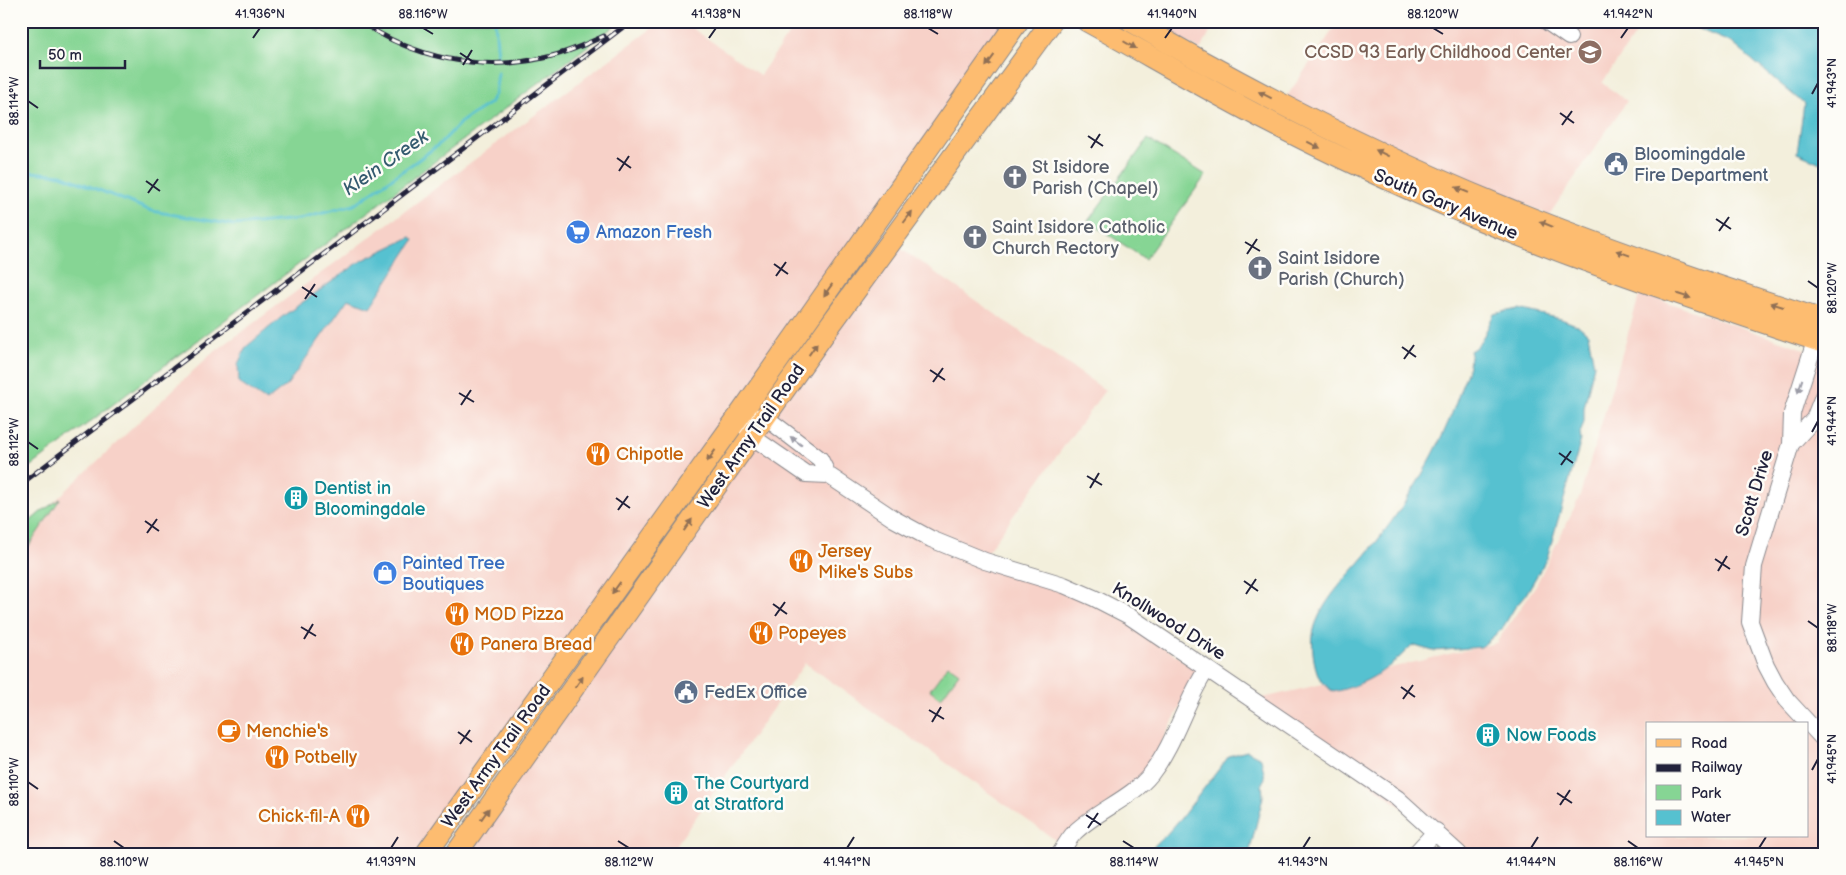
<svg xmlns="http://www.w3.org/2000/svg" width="1846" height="875" font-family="'Balsamiq Sans',sans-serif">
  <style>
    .built { fill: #f7d1c8; fill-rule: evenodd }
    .green { fill: #86d594; stroke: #547c68 }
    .water { fill: #56c1d0; stroke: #3c7286 }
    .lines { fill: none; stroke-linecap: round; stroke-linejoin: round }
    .stream { stroke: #56c1d0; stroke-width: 3 }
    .minor-casing { stroke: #8a888c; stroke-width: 18 }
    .major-casing { stroke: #8a888c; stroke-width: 23 }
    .minor { stroke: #fff; stroke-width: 16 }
    .major { stroke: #fdbc6f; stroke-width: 21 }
    .rail-casing { stroke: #22223b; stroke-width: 5 }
    .rail { stroke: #fdfcf7; stroke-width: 3; stroke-dasharray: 9; stroke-linecap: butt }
    .oneway { fill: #906f55 }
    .oneway2 { fill: #9c9ca7 }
    .ticks { fill: none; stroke: #22223b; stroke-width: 2 }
    .labels { text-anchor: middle; stroke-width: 5; stroke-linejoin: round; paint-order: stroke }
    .education-label { font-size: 18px; fill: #785e54; stroke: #fdfcf7; text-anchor: end }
    .service-label { font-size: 18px; fill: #4e5e75; stroke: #fdfcf7; text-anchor: start }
    .worship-label { font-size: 18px; fill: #5b616d; stroke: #fdfcf7; text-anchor: start }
    .street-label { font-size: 18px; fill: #22223b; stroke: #fdfcf7 }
    .shop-label { font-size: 18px; fill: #366cbe; stroke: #fdfcf7; text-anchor: start }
    .food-label { font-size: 18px; fill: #c56008; stroke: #fdfcf7; text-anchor: start }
    .culture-label { font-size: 18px; fill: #0d838f; stroke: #fdfcf7; text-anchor: start }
    .water-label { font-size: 19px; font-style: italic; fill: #345a6f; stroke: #fdfcf7 }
    .neatline { fill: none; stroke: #22223b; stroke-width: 2 }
    .ticks-label { font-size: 12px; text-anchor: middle; fill: #22223b }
  </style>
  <rect width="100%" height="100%" fill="#fdfcf7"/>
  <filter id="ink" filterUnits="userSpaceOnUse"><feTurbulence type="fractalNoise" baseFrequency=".02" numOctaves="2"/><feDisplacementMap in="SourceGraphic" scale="10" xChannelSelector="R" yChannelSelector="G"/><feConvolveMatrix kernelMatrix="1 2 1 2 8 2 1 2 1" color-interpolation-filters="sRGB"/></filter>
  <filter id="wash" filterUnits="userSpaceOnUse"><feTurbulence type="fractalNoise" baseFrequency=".0096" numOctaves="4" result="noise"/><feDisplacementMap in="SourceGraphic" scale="20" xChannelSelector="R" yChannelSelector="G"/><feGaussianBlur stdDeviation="1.12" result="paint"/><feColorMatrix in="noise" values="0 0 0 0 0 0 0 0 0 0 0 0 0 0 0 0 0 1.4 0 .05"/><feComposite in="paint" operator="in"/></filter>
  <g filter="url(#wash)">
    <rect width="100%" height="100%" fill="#f3efdc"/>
    <!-- built -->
    <path class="built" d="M662,21H682L760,75L798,21H1011L584,620L415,854H21V533L209,356Z
      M1150,21H1216L1200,50Z
      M1339,21H1645L1602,83L1627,101L1549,215L1371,139L1285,99Z
      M894,244L1105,390L984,556L903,529L1085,600L1117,616L1199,671L1146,772L1061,844L805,663L670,854H461Z
      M1640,293L1825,356V854H1463L1259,699L1496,643L1536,585L1580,496ZM1647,724H1807V836H1647Z"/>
    <!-- green -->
    <path class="green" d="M21,21H307L323,32L340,21H621L21,474Z
      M1148,139L1206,175L1145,259L1088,221Z
      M60,499L24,553L21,561V529L42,511Z
      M948,665L959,673L941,698L930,690Z"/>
    <!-- water -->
    <path class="water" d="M1679,21H1825V165L1797,153L1804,104L1732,43Z
      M411,237L414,240L370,307L348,299L287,385L266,401L239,383L238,364L246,347L283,316L361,261Z
      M1519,309L1561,319L1579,326L1588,334L1594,365L1584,408V422L1580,434L1581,440L1547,558L1525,596L1515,607L1502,629L1481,647L1433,651L1412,645C1388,670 1368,684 1333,692C1329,688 1322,683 1320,679C1313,666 1310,640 1315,626C1325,596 1351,574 1370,550C1408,502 1441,449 1460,391C1465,376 1471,368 1470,351C1482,346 1488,325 1494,314Z
      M1247,751L1261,758L1265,778L1262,783L1263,797L1249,854H1145L1166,835L1181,818L1229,756Z"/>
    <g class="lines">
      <!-- stream -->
      <path class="stream" d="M495,21L498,58
        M21,171L61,175L152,211L234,225L300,219L354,205L418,160L442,142L461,122L490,103L495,94L498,73"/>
    </g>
  </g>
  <g filter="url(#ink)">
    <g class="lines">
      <defs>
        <path id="minor" d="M1546,21L1569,37
          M1819,329L1792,413L1791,444L1754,566L1750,622L1766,665L1775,682L1787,700L1825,741
          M739,416L765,417L820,459L828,475
          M746,427L751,436L806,474L828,475L894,519L931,539L985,561L1064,585L1094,598L1129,616L1397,798L1459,854
          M1791,444L1814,419L1825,391
          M1060,854C1064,847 1069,838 1075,832C1098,810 1131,799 1151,774C1176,742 1185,701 1207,669
          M1415,854L1436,831"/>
        <path id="major" d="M1087,21C1149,55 1209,91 1272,123C1320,148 1369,171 1418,193C1550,252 1688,297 1825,343
          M1131,21C1249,90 1372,153 1498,205C1605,249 1715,286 1825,321
          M426,854L739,416L1018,21
          M456,854L828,328L1052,21"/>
      </defs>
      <!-- minor casing -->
      <use href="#minor" class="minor-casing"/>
      <!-- major casing -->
      <use href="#major" class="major-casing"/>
      <!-- minor -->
      <use href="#minor" class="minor"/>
      <!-- major -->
      <use href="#major" class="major"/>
      <defs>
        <path id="rail" d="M360,21C413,58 479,72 543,58C564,54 584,45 604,36
          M21,484L631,21"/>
      </defs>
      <!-- rail casing -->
      <use href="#rail" class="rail-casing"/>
      <!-- rail -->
      <use href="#rail" class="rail"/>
    </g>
    <!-- one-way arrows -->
    <defs><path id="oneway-solid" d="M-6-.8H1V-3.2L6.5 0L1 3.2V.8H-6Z" transform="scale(1.25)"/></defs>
    <g class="oneway">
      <use href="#oneway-solid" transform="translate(1130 45) rotate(30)"/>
      <use href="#oneway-solid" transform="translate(990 61) rotate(126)"/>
      <use href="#oneway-solid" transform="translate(1265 95) rotate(-153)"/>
      <use href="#oneway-solid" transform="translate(1314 145) rotate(26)"/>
      <use href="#oneway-solid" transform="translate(1382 153) rotate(-154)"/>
      <use href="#oneway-solid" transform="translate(1462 190) rotate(-157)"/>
      <use href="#oneway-solid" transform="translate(908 217) rotate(-53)"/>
      <use href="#oneway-solid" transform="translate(1546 224) rotate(-158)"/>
      <use href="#oneway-solid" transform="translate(1623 253) rotate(-160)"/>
      <use href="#oneway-solid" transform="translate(828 290) rotate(125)"/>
      <use href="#oneway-solid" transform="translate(1684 296) rotate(18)"/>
      <use href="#oneway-solid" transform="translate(1777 305) rotate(-162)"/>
      <use href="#oneway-solid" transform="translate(813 349) rotate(-55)"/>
      <use href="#oneway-solid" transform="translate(711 456) rotate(126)"/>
      <use href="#oneway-solid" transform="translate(688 525) rotate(-55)"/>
      <use href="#oneway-solid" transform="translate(616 588) rotate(126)"/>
      <use href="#oneway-solid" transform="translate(579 682) rotate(-55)"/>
      <use href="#oneway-solid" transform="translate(485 814) rotate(-55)"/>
    </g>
    <g class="oneway2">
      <use href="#oneway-solid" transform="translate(1800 386) rotate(108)"/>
      <use href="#oneway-solid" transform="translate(796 441) rotate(-143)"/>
    </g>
  </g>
  <!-- ticks -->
  <path class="ticks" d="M423,28L433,34M928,28L938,34M1433,28L1443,34M253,38L260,28M709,38L716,28M1165,38L1172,28M1621,38L1628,28M460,53L475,63M463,65L472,50M1812,94L1818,83M28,101L38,108M1560,113L1574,123M1562,125L1572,111M1088,136L1103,146M1091,148L1100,134M617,158L631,168M619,171L629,156M146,181L160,191M148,193L158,179M1716,219L1731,229M1719,231L1729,217M1245,242L1260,251M1247,254L1257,239M774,264L788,274M776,276L786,262M1808,281L1818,288M302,287L317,297M305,299L315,284M1402,347L1416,357M1404,359L1414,345M930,370L945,380M933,382L943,368M459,393L474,402M461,405L471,390M1812,432L1818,421M28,442L38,449M1559,453L1573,463M1561,465L1571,451M1087,476L1102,485M1090,488L1099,473M616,498L630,508M618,510L628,496M145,521L159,531M147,533L157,519M1715,559L1730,569M1718,571L1727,556M1244,581L1258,591M1246,594L1256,579M773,604L787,614M775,616L785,602M1808,621L1818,628M301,627L316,636M304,639L313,624M1401,687L1415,697M1403,699L1413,685M929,710L944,719M932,722L941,707M458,732L472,742M460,744L470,730M1812,770L1818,759M28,782L38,789M1557,793L1572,803M1560,805L1570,790M1086,815L1101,825M1088,828L1098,813M114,841L124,848M618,841L629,848M1123,841L1134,848M1628,841L1638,848M391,848L398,837M847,848L854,837M1303,848L1310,837M1531,848L1538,837M1759,848L1766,837"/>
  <!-- icons -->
  <defs>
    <symbol id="school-disc" viewBox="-11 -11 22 22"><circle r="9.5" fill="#8d6e63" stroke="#fdfcf7"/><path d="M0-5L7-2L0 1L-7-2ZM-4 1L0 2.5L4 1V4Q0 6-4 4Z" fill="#fff"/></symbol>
    <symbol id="civic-disc" viewBox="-11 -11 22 22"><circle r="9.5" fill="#5c6f8a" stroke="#fdfcf7"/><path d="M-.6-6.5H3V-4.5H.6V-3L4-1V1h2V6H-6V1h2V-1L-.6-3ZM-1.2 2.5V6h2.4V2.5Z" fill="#fff"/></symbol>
    <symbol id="church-disc" viewBox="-11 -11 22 22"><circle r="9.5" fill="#6b7280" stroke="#fdfcf7"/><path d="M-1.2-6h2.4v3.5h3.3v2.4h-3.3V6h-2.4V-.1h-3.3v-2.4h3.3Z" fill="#fff"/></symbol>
    <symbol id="supermarket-disc" viewBox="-11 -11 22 22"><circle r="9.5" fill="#3f7fe0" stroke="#fdfcf7"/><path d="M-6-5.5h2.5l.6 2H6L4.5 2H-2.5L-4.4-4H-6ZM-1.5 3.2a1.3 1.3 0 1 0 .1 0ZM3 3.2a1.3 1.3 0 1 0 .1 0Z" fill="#fff"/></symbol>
    <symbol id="restaurant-disc" viewBox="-11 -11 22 22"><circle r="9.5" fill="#e8710a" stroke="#fdfcf7"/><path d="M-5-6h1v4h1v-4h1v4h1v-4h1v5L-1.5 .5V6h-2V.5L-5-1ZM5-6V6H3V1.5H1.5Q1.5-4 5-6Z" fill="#fff"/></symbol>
    <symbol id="building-disc" viewBox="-11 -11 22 22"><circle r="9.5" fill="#0f9aa8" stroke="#fdfcf7"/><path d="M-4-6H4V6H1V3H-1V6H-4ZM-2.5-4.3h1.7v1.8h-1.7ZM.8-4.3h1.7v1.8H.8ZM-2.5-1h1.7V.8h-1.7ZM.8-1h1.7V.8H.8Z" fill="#fff"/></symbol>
    <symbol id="shop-disc" viewBox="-11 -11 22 22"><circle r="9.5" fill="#3f7fe0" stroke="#fdfcf7"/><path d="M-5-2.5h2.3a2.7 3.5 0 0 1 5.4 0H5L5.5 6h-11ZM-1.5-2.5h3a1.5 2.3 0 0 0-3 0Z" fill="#fff"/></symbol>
    <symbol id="cafe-disc" viewBox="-11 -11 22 22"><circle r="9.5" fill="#e8710a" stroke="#fdfcf7"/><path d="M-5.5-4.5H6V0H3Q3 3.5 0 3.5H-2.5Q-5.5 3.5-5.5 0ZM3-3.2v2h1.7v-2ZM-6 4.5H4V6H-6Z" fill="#fff"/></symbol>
  </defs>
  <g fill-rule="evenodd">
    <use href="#school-disc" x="1576" y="38" width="28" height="28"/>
    <use href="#civic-disc" x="1602" y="150" width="28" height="28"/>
    <use href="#church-disc" x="1001" y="163" width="28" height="28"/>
    <use href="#supermarket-disc" x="564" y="218" width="28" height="28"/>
    <use href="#church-disc" x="961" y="223" width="28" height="28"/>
    <use href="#church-disc" x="1246" y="254" width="28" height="28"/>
    <use href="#restaurant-disc" x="584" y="440" width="28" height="28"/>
    <use href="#building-disc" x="282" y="484" width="28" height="28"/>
    <use href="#restaurant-disc" x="787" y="547" width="28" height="28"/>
    <use href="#shop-disc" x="371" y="559" width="28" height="28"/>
    <use href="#restaurant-disc" x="443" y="600" width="28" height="28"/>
    <use href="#restaurant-disc" x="747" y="619" width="28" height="28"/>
    <use href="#restaurant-disc" x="448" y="630" width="28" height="28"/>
    <use href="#civic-disc" x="672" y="678" width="28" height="28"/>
    <use href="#cafe-disc" x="215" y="717" width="28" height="28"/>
    <use href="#building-disc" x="1474" y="721" width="28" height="28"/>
    <use href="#restaurant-disc" x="263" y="743" width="28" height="28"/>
    <use href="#building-disc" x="662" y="779" width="28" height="28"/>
    <use href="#restaurant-disc" x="344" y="802" width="28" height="28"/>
  </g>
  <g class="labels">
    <!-- education labels -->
    <g class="education-label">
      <text x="1572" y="58">CCSD 93 Early Childhood Center</text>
    </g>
    <!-- service labels -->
    <g class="service-label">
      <text x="1634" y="160">Bloomingdale<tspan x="1634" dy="21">Fire Department</tspan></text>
      <text x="704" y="698">FedEx Office</text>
    </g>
    <!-- worship labels -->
    <g class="worship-label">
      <text x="1032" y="173">St Isidore<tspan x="1032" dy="21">Parish (Chapel)</tspan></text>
      <text x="992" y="233">Saint Isidore Catholic<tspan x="992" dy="21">Church Rectory</tspan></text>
      <text x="1278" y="264">Saint Isidore<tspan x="1278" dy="21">Parish (Church)</tspan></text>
    </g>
    <!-- street labels -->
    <g class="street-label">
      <text transform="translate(1446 204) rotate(23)" y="6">South Gary Avenue</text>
      <text transform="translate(751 436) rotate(-55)" y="6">West Army Trail Road</text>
      <text transform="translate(1754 493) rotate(-73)" y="6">Scott Drive</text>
      <text transform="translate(1169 621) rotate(32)" y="6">Knollwood Drive</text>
      <text transform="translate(496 756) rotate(-54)" y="6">West Army Trail Road</text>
    </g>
    <!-- shop labels -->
    <g class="shop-label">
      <text x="596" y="238">Amazon Fresh</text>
      <text x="402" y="569">Painted Tree<tspan x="402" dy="21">Boutiques</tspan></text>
    </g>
    <!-- food labels -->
    <g class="food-label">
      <text x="616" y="460">Chipotle</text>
      <text x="818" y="557">Jersey<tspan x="818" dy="21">Mike's Subs</tspan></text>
      <text x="474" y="620">MOD Pizza</text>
      <text x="778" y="639">Popeyes</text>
      <text x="480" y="650">Panera Bread</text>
      <text x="246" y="737">Menchie's</text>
      <text x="294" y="763">Potbelly</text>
      <text x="340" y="822" text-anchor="end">Chick-fil-A</text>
    </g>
    <!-- culture labels -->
    <g class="culture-label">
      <text x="314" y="494">Dentist in<tspan x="314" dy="21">Bloomingdale</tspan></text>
      <text x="1506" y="741">Now Foods</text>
      <text x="694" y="789">The Courtyard<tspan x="694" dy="21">at Stratford</tspan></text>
    </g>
    <!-- water labels -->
    <g class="water-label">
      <text transform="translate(385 162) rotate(-35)" y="7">Klein Creek</text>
    </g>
  </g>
  <!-- margin -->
  <rect width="1846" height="875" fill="none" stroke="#fdfcf7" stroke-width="55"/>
  <!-- legend -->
  <rect x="1646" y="722" width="162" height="115" fill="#fdfcf7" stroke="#a5a5ac"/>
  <rect x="1656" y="739" width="25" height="8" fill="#fdbc6f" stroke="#a5a5ac"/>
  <text x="1691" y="748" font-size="15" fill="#22223b">Road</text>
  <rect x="1656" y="764" width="25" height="8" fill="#22223b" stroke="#a5a5ac"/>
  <text x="1691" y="772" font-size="15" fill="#22223b">Railway</text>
  <rect x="1656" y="785" width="25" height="15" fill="#86d594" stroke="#a5a5ac"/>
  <text x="1691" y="798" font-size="15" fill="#22223b">Park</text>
  <rect x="1656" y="810" width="25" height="15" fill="#56c1d0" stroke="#a5a5ac"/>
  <text x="1691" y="822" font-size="15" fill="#22223b">Water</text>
  <!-- scale -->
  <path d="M40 60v8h85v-8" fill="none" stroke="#22223b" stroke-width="2.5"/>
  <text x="48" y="60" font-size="15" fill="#22223b" stroke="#fdfcf7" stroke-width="4" paint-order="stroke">50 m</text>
  <rect x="28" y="28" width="1790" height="820" class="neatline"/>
  <g class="ticks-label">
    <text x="260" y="18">41.936°N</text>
    <text x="423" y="18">88.116°W</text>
    <text x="716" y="18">41.938°N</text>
    <text x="928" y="18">88.118°W</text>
    <text x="1172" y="18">41.940°N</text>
    <text x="1433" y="18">88.120°W</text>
    <text x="1628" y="18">41.942°N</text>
    <text transform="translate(1832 83) rotate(-90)" y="4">41.943°N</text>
    <text transform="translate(14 101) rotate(-90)" y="4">88.114°W</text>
    <text transform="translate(1832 288) rotate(-90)" y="4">88.120°W</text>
    <text transform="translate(1832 421) rotate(-90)" y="4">41.944°N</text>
    <text transform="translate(14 442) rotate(-90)" y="4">88.112°W</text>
    <text transform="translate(1832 628) rotate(-90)" y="4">88.118°W</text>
    <text transform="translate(1832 759) rotate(-90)" y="4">41.945°N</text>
    <text transform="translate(14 782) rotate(-90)" y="4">88.110°W</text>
    <text x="124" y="866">88.110°W</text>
    <text x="391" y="866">41.939°N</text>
    <text x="629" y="866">88.112°W</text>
    <text x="847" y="866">41.941°N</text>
    <text x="1134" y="866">88.114°W</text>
    <text x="1303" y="866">41.943°N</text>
    <text x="1531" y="866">41.944°N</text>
    <text x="1638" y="866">88.116°W</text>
    <text x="1759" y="866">41.945°N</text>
  </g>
</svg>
